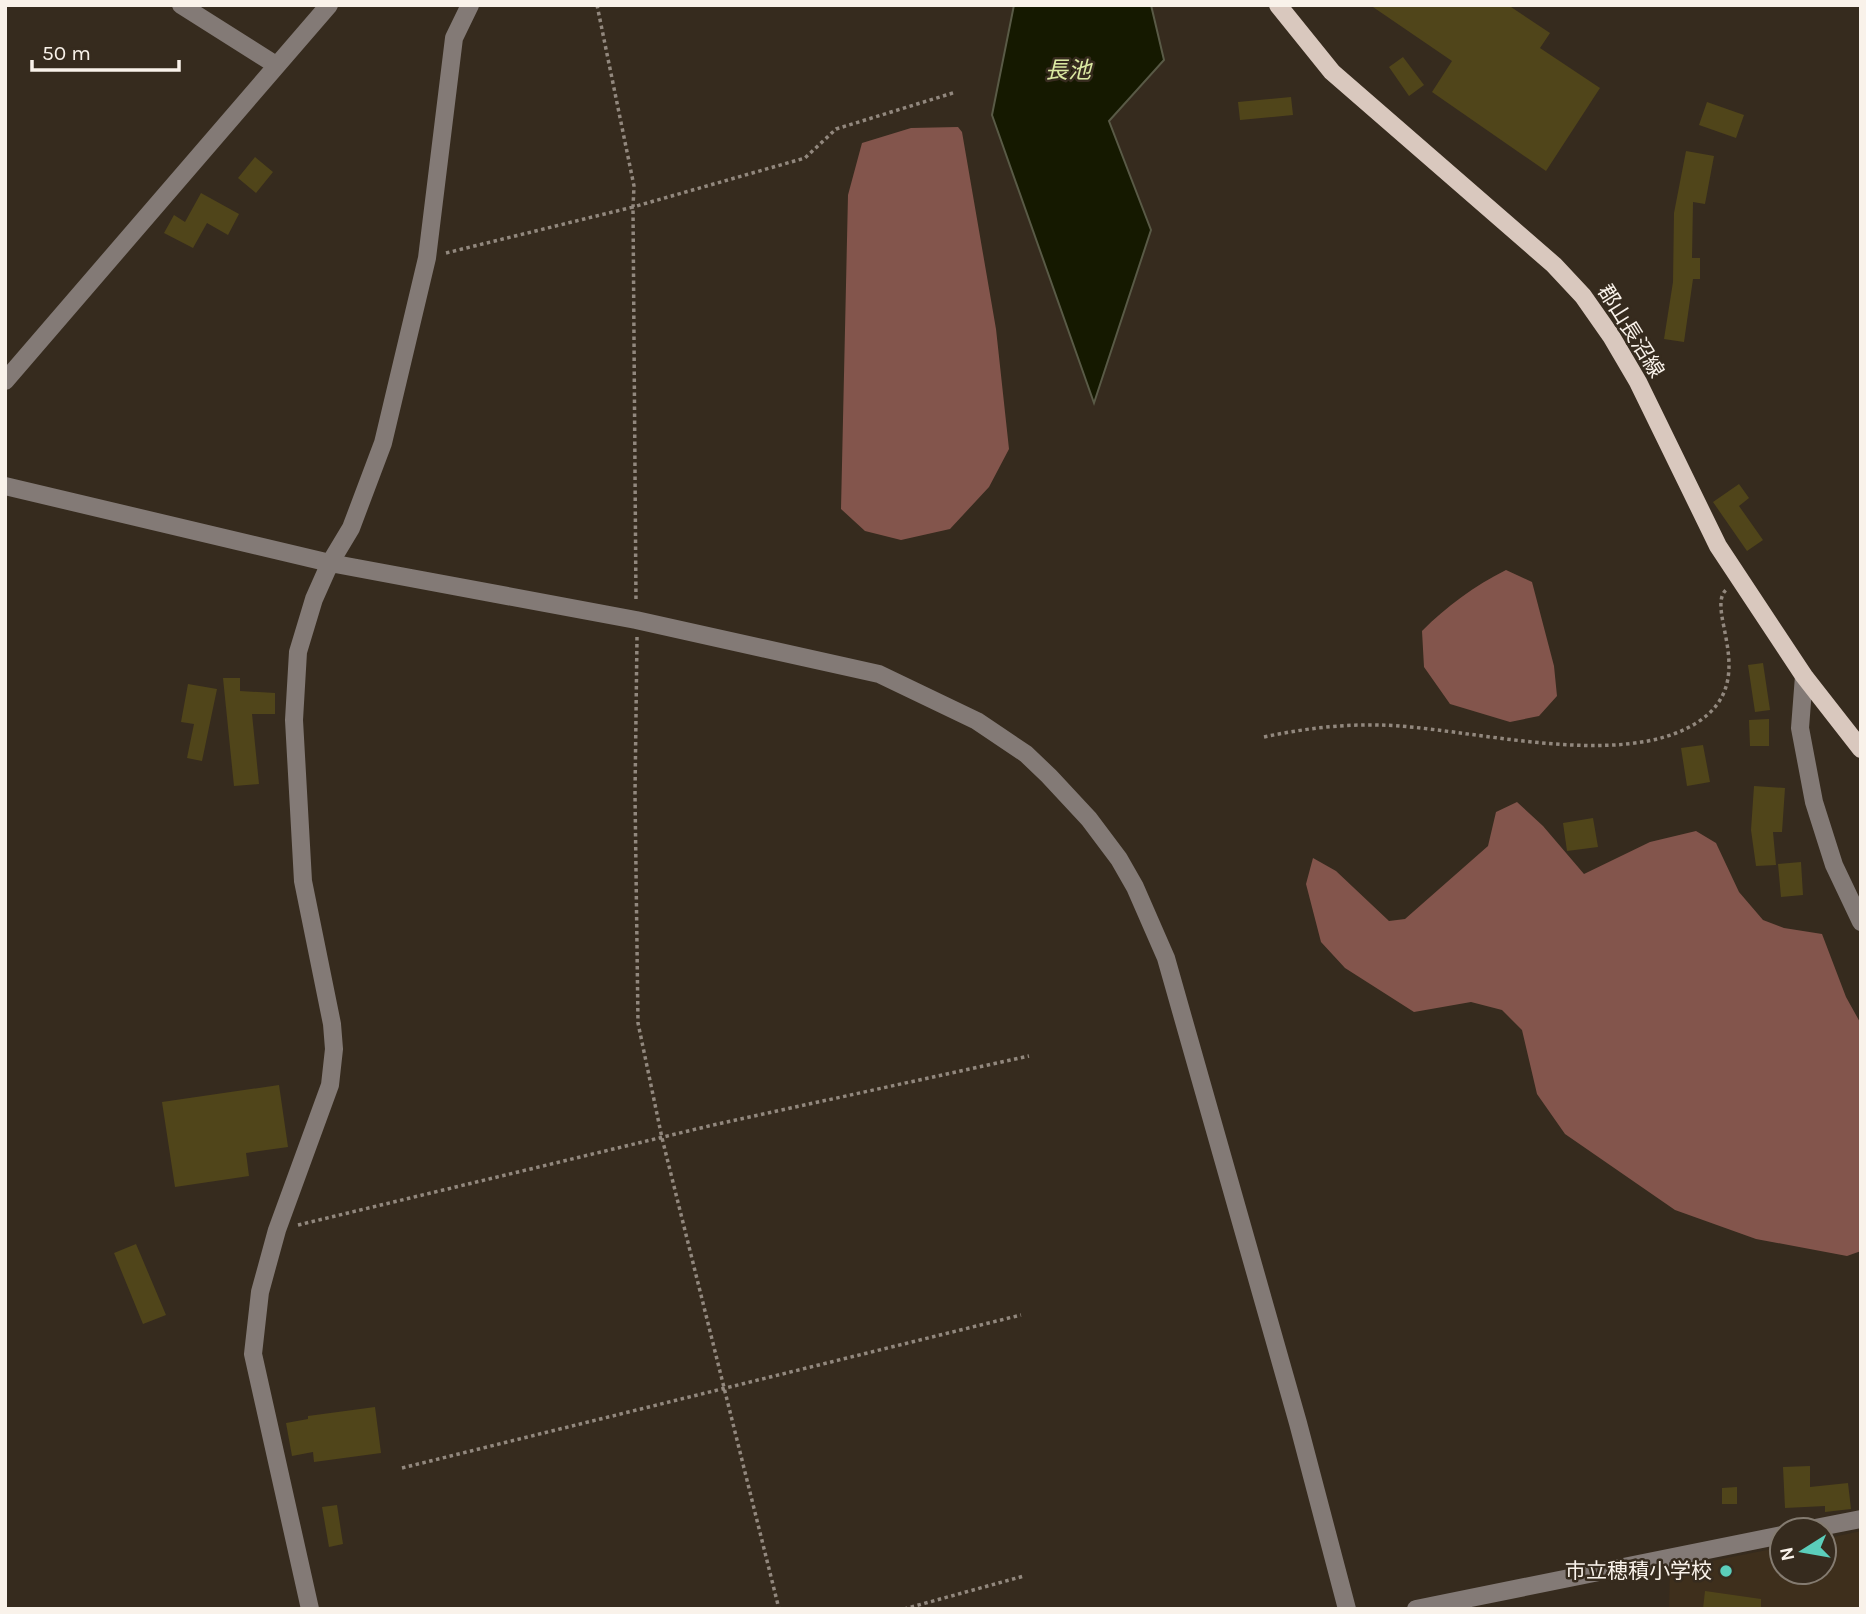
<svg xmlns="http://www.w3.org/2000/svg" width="1866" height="1614" font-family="Karla,'Noto Sans JP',sans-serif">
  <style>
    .built { fill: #3e2f1c }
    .forest { fill: #83554c }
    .water { fill: #151900; stroke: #595a46; stroke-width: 2 }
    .building { fill: #50451a }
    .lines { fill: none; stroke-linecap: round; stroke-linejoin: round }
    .path { stroke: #92887e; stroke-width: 3.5; stroke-dasharray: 3.5 3.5; stroke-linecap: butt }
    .minor { stroke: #837a76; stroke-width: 18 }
    .major { stroke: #d9c8be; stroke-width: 18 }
    .poi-dot { fill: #5bcebb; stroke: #362b1e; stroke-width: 2.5 }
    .labels { text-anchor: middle; stroke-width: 5; stroke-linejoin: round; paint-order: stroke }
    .street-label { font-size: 21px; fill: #f9f2ea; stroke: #362b1e }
    .poi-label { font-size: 21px; fill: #f9f2ea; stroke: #362b1e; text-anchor: end }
    .water-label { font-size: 23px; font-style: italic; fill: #dbe9a2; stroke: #362b1e }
  </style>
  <rect width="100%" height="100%" fill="#362b1e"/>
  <!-- built -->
  <path class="built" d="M1861,1531V1609H1669L1670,1569L1782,1547V1572H1824V1539Z"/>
  <!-- forest -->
  <path class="forest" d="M958,127L962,132L996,329L1009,449L989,487L950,529L901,540L865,531L841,509L848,195L862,143L911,128Z
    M1506,570L1532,582L1554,666L1557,696L1539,716L1510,722L1450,704L1424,667L1422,631C1447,606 1474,586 1506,570Z
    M1517,802L1543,826L1584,874L1650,842L1696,831L1716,843L1739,892L1763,920L1784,928L1822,934L1846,997L1861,1024V1251L1847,1256L1756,1239L1675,1210L1565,1134L1537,1094L1522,1030L1502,1010L1471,1002L1414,1012L1345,968L1321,942L1306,884L1313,858L1336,871L1389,921L1405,919L1488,846L1496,812Z"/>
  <!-- water -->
  <path class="water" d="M1014,5H1151L1164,60L1109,121L1151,230L1094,403L992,115Z"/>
  <!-- building -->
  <path class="building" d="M1370,5H1508L1550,33L1540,48L1600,88L1546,171L1432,92L1452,61Z
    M1403,57L1424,85L1409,96L1389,67Z
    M1291,97L1293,115L1240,120L1238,102Z
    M1707,102L1744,115L1736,138L1699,125Z
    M1686,151L1714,156L1705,204L1693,202L1692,258H1700V279H1693L1684,342L1664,339L1673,282L1674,213Z
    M255,157L273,172L256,193L238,178Z
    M201,193L239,214L228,235L207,223L193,248L164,233L174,215L185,222Z
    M1739,484L1749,498L1739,506L1763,540L1747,551L1713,502Z
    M1763,663L1770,710L1755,712L1748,665Z
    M223,678H240V691L275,693V714H252L259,784L234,786Z
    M188,684L217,689L202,761L187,758L194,724L181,722Z
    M1769,719V746H1750L1749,720Z
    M1703,745L1710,782L1687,786L1681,748Z
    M1754,786L1785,788L1782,832H1773L1776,865L1756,866L1751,830Z
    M1593,818L1598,847L1567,851L1563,823Z
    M1801,862L1803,895L1781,897L1778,864Z
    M279,1085L288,1147L246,1153L249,1176L175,1187L162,1102Z
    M136,1244L166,1315L143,1324L114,1253Z
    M375,1407L381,1453L314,1462L313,1452L292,1456L286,1423L308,1419V1416Z
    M1810,1466V1487L1848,1483L1851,1509L1825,1512V1506L1785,1508L1783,1467Z
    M1737,1487V1504H1722V1488Z
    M337,1505L343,1544L329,1547L322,1507Z
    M1705,1591L1761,1599V1609H1703Z"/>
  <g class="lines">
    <!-- path -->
    <path class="path" d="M597,5L634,186L633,207L805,158L836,129L956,92
      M446,253L633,207L636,602
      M637,637L635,794L638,1023L662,1138L779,1609
      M1264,737C1301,729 1341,724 1380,725C1468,727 1621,772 1698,722C1762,680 1703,608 1727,589
      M298,1225L713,1125L1029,1056
      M402,1468L1021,1315
      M904,1609L1024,1576"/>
    <!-- minor -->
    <path class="minor" d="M181,5L276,65
      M5,381L329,5
      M5,486L330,563L636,620L879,674L977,721L1026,754L1049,776L1089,819L1119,859L1135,887L1166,958L1298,1423L1347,1609
      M1804,676L1800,728L1814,802L1834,865L1861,922
      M1805,1530L1861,1519
      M310,1609L253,1354L260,1292L277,1230L330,1085L334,1049L332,1024L303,881L294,720L298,652L314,599L330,563L351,528L383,443L427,258L454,38L470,5
      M1416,1609L1782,1535"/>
    <!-- major -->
    <path class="major" d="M1278,5L1332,72L1554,265L1583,296L1611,336L1638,382L1718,546L1804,676L1861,749"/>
  </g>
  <!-- markers -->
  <circle class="poi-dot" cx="1726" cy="1571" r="7"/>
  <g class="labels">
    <!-- street labels -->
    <g class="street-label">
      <text transform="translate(1631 331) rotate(58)" y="7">郡山長沼線</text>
    </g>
    <!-- poi labels -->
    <g class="poi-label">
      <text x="1712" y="1578">市立穂積小学校</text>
    </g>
    <!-- water labels -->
    <g class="water-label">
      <text x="1068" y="78">長池</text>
    </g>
  </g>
  <!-- border -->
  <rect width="1866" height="1614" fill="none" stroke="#f9f2ea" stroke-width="14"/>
  <!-- north arrow -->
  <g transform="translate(1803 1551) rotate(259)"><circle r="33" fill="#362b1e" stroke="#847b70" stroke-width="2"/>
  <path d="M0-5L12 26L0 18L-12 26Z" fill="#5bcebb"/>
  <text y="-10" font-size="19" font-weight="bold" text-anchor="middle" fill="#f9f2ea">N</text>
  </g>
  <!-- scale -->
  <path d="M32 60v10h147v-10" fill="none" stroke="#f9f2ea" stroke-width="3.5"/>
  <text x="42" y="60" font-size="21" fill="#f9f2ea" stroke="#362b1e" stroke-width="5" paint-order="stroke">50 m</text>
</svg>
